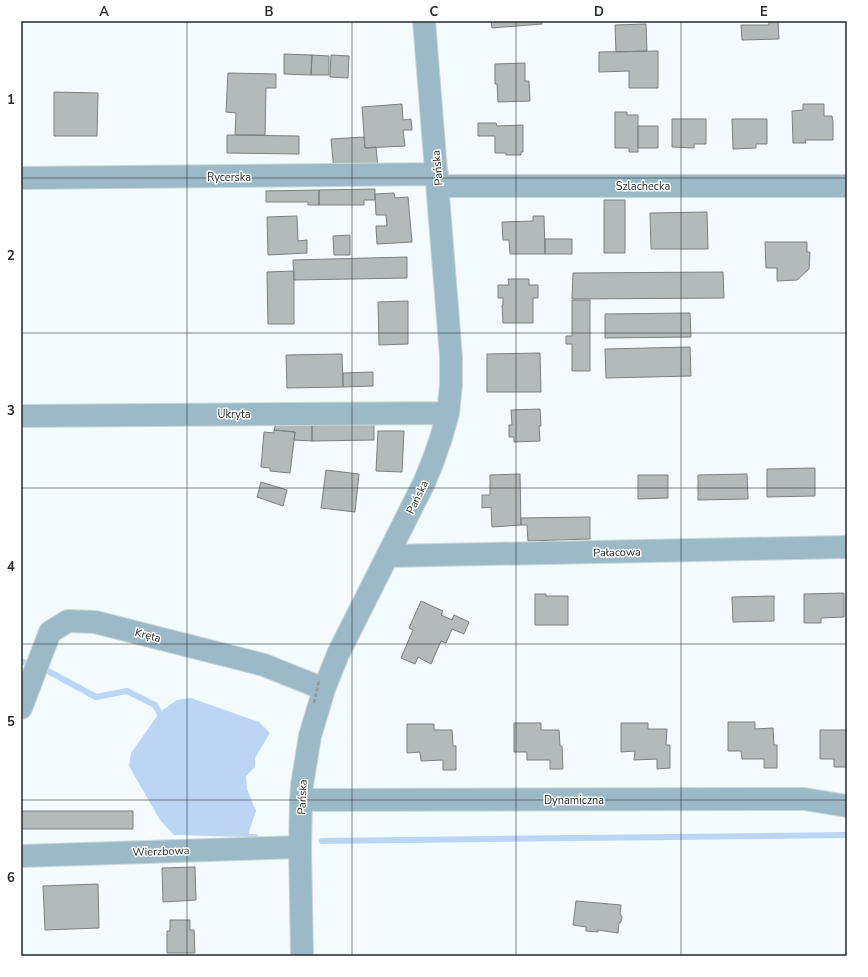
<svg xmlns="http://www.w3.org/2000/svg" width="868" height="977" font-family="'Nunito Sans',sans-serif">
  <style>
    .water { fill: #bcd5f5 }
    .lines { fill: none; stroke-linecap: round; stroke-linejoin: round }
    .stream { stroke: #bcd5f5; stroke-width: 6 }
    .building { fill: #b2bbba; stroke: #78817f }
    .minor-casing { stroke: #cdd6d8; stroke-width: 24 }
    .minor { stroke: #9cb9c8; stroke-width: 22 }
    .path-bridge { stroke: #949b9c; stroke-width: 2.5; stroke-dasharray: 4 2; stroke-linecap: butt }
    .grid { fill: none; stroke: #262a2a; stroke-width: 1; stroke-opacity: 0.55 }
    .labels { text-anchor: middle; stroke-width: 3; stroke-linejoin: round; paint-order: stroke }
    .street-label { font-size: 11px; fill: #262a2a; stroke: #fff }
    .neatline { fill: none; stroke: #262a2a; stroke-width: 1.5 }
    .grid-label { font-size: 13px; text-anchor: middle; font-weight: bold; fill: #262a2a }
  </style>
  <rect width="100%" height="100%" fill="#f2fcfe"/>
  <!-- water -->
  <path class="water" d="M191,698L259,722L270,733L255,758V767L246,776L247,789L256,811L247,837L174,835L160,820L129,766L131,753L160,712L177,700Z"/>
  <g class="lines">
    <!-- stream -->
    <path class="stream" d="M21,661L26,663
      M48,671L96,697L127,691L155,705L162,718
      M245,830L247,837H255
      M322,841L847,835"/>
  </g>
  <!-- building -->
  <path class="building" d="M491,21H541L542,24L492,28Z
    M769,21H778L779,39L742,40L741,25H769Z
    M646,24L647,51L616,52L615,25Z
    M658,51V88H629V71L599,72V52Z
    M284,54L312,55L311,75L284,74Z
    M312,55L329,56V75H311Z
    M331,55L349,56L348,78L330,77Z
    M525,63V81H529L530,101L498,102L497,84H495V64Z
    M228,73L276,74V88H266L265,135H235L236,113L226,112Z
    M54,92L98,93L97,136H54Z
    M402,104L403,120L411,119L412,130H403L405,146L365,148L362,107Z
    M803,104H824V116H832L833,122V140H805L806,143H793L792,111L803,110Z
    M615,112H627V115H638V152H629V148H615Z
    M672,119H706V144H694V148L672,147Z
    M732,119H767V144H756V148L733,149Z
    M478,123H496L497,126L523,125V152H521V155H506V153H495V136H478Z
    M638,126H658V148H638Z
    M227,135L299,136V154L227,153Z
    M364,137L365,148L376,147L378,168L334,171L331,139Z
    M375,189V200H364V205H319V190Z
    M319,190V205H308V202H266V191Z
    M394,193L395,198L408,197L412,242L377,244L376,226H387L386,215H376L375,194Z
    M604,200H625V253H604Z
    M707,212L708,249H651L650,213Z
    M297,216L298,241L307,240V253L268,255L267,217Z
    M533,216H544L545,254H510L509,240H503L502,222L533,221Z
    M350,235V255H334L333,236Z
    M545,239H572V254H545Z
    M765,242H807V252H810L809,269L797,280L777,281V268H766Z
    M407,257V278L294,280L293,260Z
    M294,271V324H268L267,272Z
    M723,272L724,298L572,299L573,273Z
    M508,279H529V285H538V298H533V323H503L502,305H503V298H498V285H509Z
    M572,300H590V371H572V344H566V336H572Z
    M408,301V344L379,345L378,302Z
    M690,313L691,337L605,338V314Z
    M690,347L691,376L606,378L605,349Z
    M540,353L541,392H487V354Z
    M342,354L343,387L287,388L286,355Z
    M373,372V386L343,387V373Z
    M540,409L541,426H539L540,441L514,442V437H509V425H512L511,410Z
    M277,421L312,425V441L294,440L295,432L274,430Z
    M374,424V440L312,441V425Z
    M274,430L295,432L290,473L270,471V468L261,467L264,432L274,433Z
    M378,431H404L402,472L376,471Z
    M815,468V496L767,497V469Z
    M326,470L359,474L355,512L321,508Z
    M520,474L521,525L492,527L491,507L482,508V495H490V475Z
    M747,474L748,499L698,500V475Z
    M638,475H668V498L638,499Z
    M261,482L287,490L283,506L257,497Z
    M590,517V539L528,541L527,525H521V518Z
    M844,593V617L821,618V623H804V594Z
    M535,594H546V596H568V625H535Z
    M774,596V621L733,622L732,597Z
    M421,601L443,611L441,615L452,620L454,615L469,622L464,634L452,629L446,643L441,641L431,664L418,657L415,664L401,658L413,630L409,628Z
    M728,722H755V729L773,728L774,745H777V768H764V759H742L741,751H728Z
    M514,723H541V730H559L560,746H562L563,769H550V760H527V752H514Z
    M621,723H648V729H667L666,745H670V768L657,769V759L634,760L635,751L621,752Z
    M407,724H434V730H452L453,746H456V770H443V760L421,761L420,752L407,753Z
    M820,730H847V767H834V759H820Z
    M21,811H133V829H21Z
    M195,867L196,900L163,902L162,868Z
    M98,884L99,928L45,930L43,886Z
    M576,901L621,905L620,914L622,917L621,922L619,923L618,933L598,930V932L586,931V927L573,925Z
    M170,920H190V930H194L195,953H167V931H170Z"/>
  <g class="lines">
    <defs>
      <path id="minor" d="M21,178L437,174
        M439,186H847
        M21,416L448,413
        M387,556L847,547
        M21,708L50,632L68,621L95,622L264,665L324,689
        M301,800L804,799L847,806
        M21,856L300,847
        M302,956L300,847L301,800L302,785L310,736L324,689L338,654L424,483L433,461L441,438L448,413L451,385V357L424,21"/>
    </defs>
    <!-- minor casing -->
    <use href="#minor" class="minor-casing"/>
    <!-- minor -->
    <use href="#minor" class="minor"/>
    <!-- path-bridge -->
    <path class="path-bridge" d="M314,703L319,680"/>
  </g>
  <!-- grid -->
  <path class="grid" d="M187,21V956M352,21V956M516,21V956M681,21V956M21,178H847M21,333H847M21,488H847M21,644H847M21,800H847"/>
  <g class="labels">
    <!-- street labels -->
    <g class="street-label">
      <text transform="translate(437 168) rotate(-95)" y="4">Pańska</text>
      <text x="229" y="181">Rycerska</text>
      <text x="643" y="190">Szlachecka</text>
      <text x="234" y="418">Ukryta</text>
      <text transform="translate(417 497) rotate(-64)" y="4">Pańska</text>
      <text transform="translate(617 552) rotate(-1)" y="4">Pałacowa</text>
      <text transform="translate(148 635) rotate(14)" y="4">Kręta</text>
      <text transform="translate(302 797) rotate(-87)" y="4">Pańska</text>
      <text x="574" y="804">Dynamiczna</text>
      <text transform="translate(161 851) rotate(-2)" y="4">Wierzbowa</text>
    </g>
  </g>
  <!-- border -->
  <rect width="868" height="977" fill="none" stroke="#ffffff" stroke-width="44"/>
  <rect x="22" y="22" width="824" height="933" class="neatline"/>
  <g class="grid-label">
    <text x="104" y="16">A</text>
    <text x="269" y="16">B</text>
    <text x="434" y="16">C</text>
    <text x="599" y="16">D</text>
    <text x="764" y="16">E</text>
    <text x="11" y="104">1</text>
    <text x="11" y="260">2</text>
    <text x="11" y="415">3</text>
    <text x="11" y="571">4</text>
    <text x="11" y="726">5</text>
    <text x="11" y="882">6</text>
  </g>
</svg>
